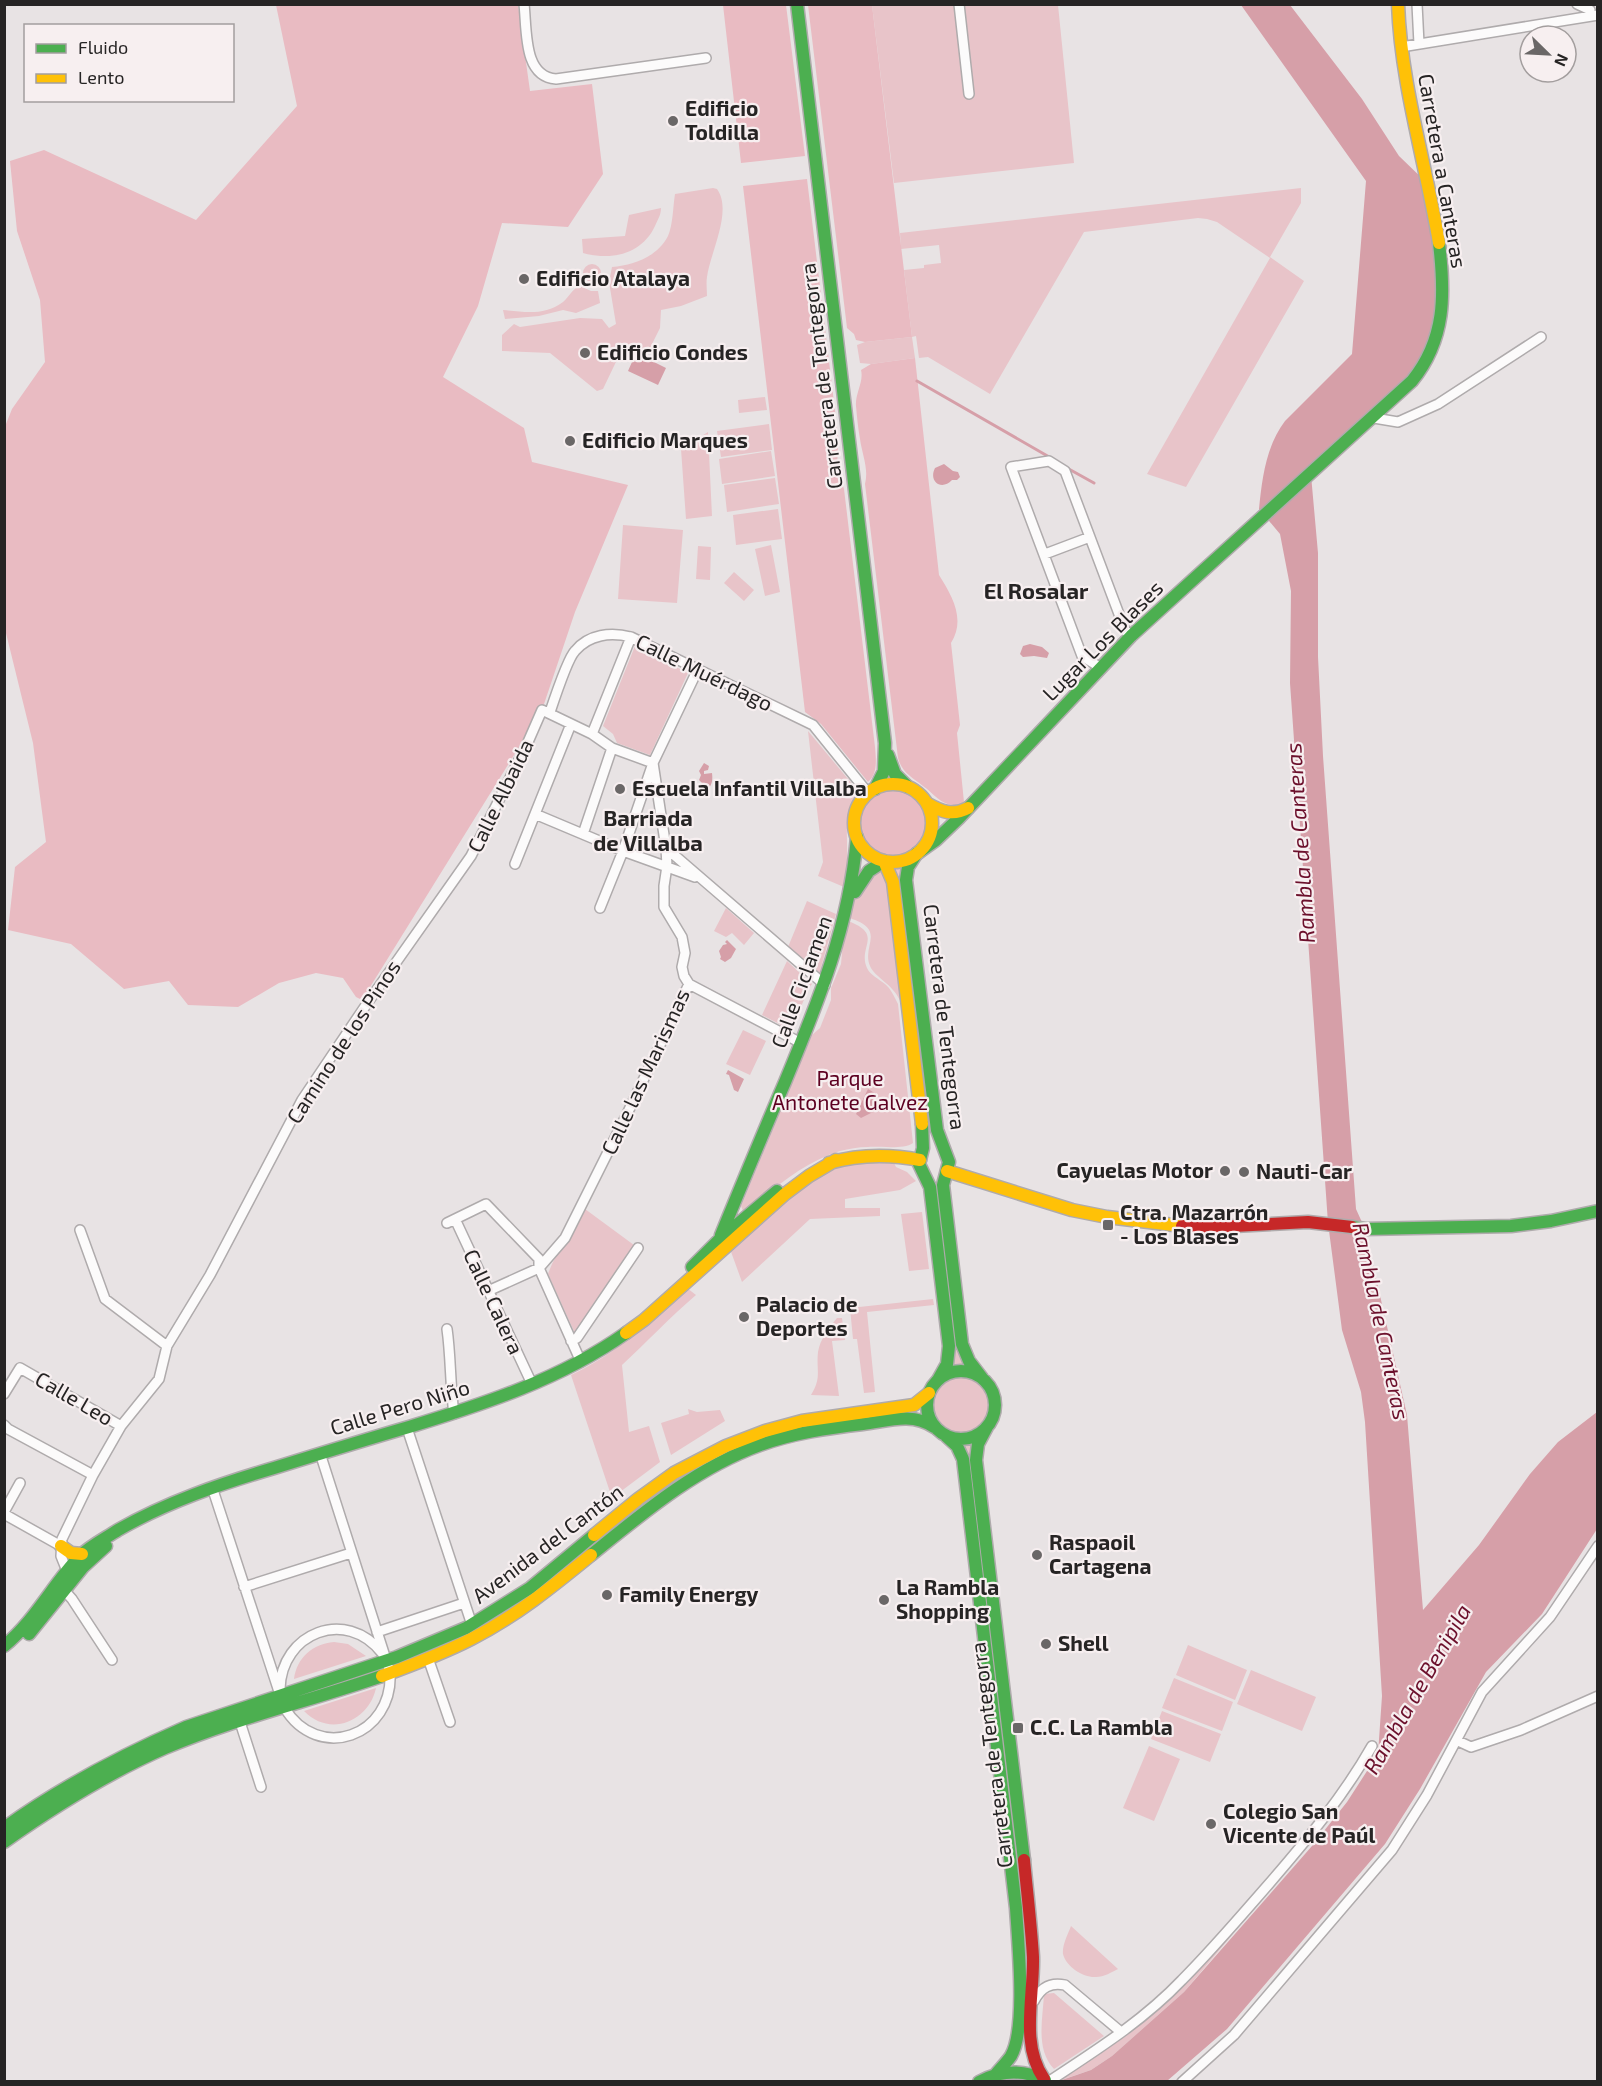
<svg xmlns="http://www.w3.org/2000/svg" width="1602" height="2086" font-family="'Exo 2',sans-serif">
  <style>
    .green { fill: #e8c4c9 }
    .forest { fill: #e9bbc2 }
    .water { fill: #d69fa8 }
    .lines { fill: none; stroke-linecap: round; stroke-linejoin: round }
    .stream { stroke: #d69fa8; stroke-width: 3 }
    .street-casing { stroke: #afabac; stroke-width: 12 }
    .fast-casing { stroke: #afabac; stroke-width: 15 }
    .slow-casing { stroke: #afabac; stroke-width: 15 }
    .jam-casing { stroke: #afabac; stroke-width: 15 }
    .street { stroke: #fcfbfb; stroke-width: 9 }
    .fast { stroke: #4caf50; stroke-width: 12 }
    .slow { stroke: #ffc107; stroke-width: 12 }
    .jam { stroke: #c62828; stroke-width: 12 }
    .poi-dot { fill: #6a6767; stroke: #f7eff0; stroke-width: 2 }
    .labels { text-anchor: middle; stroke-width: 4.5; stroke-linejoin: round; paint-order: stroke }
    .poi-label { font-size: 21px; font-weight: bold; fill: #262424; stroke: #f7eff0; text-anchor: start }
    .street-label { font-size: 21px; fill: #262424; stroke: #f7eff0 }
    .park-label { font-size: 21px; fill: #5d0021; stroke: #f7eff0 }
    .neighbourhood-label { font-size: 22px; font-weight: bold; fill: #262424; stroke: #f7eff0 }
    .water-label { font-size: 22px; font-style: italic; fill: #6c102c; stroke: #f7eff0 }
  </style>
  <rect width="100%" height="100%" fill="#e8e3e4"/>
  <!-- green -->
  <path class="green" d="M872,5H1058L1074,163L894,183Z
    M713,188L717,189C733,211 710,253 707,277C706,283 707,290 707,296L681,306L661,310L660,328L648,352L625,343L603,389L597,391L550,353L502,351V335L514,324L520,327L580,318L602,319L609,328L616,324L609,282L612,267C634,265 657,257 668,236C673,225 673,206 675,194Z
    M1301,188V203L1270,257L1304,281L1186,487L1147,474L1270,258L1217,222L1207,219L1198,218L1084,232L990,394L928,357L919,358L916,336L912,337L915,358L871,364L860,363L857,345L865,342L912,337L904,270L924,268V265L941,263L939,245L901,249L900,233Z
    M661,208C661,215 658,219 655,226C642,254 612,261 583,253L582,239L625,236L629,215Z
    M583 273a9 9 0 1 1 18 0a9 9 0 1 1-18 0Z
    M580,286L591,291H598L600,303L576,313L563,310L539,316L505,319L503,310C525,312 544,316 563,302C569,297 572,289 580,286Z
    M765,397L767,410L739,413L738,400Z
    M769,424L772,450L721,457L717,431Z
    M708,432L712,516L686,519L681,449Z
    M771,451L775,476L722,484L719,459Z
    M775,478L779,504L727,512L724,485Z
    M778,509L782,539L736,545L733,515Z
    M623,525L683,530L677,603L618,599Z
    M771,545L780,592L765,596L755,549Z
    M698,546L711,547L710,580L696,579Z
    M734,572L754,590L744,601L724,583Z
    M635,646L688,673L650,755L617,743L613,734L603,726Z
    M808,731L858,791C838,818 853,854 844,887L818,876L823,862Z
    M910,858L908,867L921,1001L901,1003C894,984 875,978 870,966C861,945 889,929 846,917L850,904L884,861H902Z
    M807,901L836,914L819,975L788,947Z
    M726,908L754,933L744,945L732,933L726,937L714,931Z
    M845,920C886,934 857,946 867,968C870,975 879,979 885,984C891,989 894,996 898,1004L913,1143C903,1150 880,1146 868,1147C858,1147 849,1149 840,1151C804,1162 776,1187 746,1211H743L741,1206L812,1035L820,1028L831,1000V988L841,964Z
    M787,961L812,984L809,988L791,1030L762,1015Z
    M743,1030L766,1041L750,1075L726,1064Z
    M866,1161L894,1163L896,1167L907,1172L916,1181L900,1190L845,1199V1208H880V1216L810,1219L742,1282L730,1249C770,1212 810,1168 866,1161Z
    M585,1209L638,1248L577,1338L548,1274C556,1251 573,1231 585,1209Z
    M922,1212L929,1269L909,1271L901,1214Z
    M952,1257C954,1277 957,1297 959,1318C960,1326 960,1337 963,1345C979,1390 1016,1386 980,1439L1033,1959L1020,2004L963,1459L933,1424L927,1409L929,1393L944,1372Z
    M687,1288L696,1295C670,1317 647,1342 622,1365L629,1432L649,1426L660,1462L620,1492H610L571,1375C616,1354 651,1321 687,1288Z
    M933,1299L934,1305L867,1312L875,1392L864,1393L857,1339H853L850,1308Z
    M837,1318H842L845,1340L832,1341L839,1396L811,1395C822,1377 816,1371 818,1352C820,1339 829,1328 837,1318Z
    M688,1409L697,1412L720,1410L725,1421L671,1455L661,1423L689,1414Z
    M334,1642L348,1644L366,1656L294,1679C297,1657 313,1644 334,1642Z
    M1188,1645L1247,1670L1235,1700L1176,1675Z
    M1251,1670L1316,1697L1302,1731L1237,1704Z
    M1174,1678L1233,1702L1222,1731L1162,1708Z
    M376,1688C369,1721 330,1738 304,1711Z
    M1162,1711L1221,1734L1210,1762L1151,1739Z
    M1149,1746L1180,1759L1154,1821L1123,1808Z
    M1071,1926L1118,1969C1112,1972 1104,1977 1096,1977C1084,1978 1066,1967 1063,1954C1062,1945 1068,1934 1071,1926Z
    M1233,1934L1184,1992L1112,2056L1091,2070L1061,2080L1057,2075L1146,2013Z
    M1054,1993L1104,2036L1054,2069C1035,2049 1043,2018 1044,1994Z"/>
  <!-- forest -->
  <path class="forest" d="M276,5H518L530,91L592,84L603,174L568,227L502,223L478,306L443,377L524,428L532,462L628,485L575,612L542,710L362,1000L356,997L343,978L316,973L279,983L238,1007L188,1005L169,981L124,989L71,944L8,930L15,867L46,842L33,743L5,629L4,429L12,409L45,362L40,300L17,231L10,161L44,150L196,220L297,106Z
    M723,5H786L805,156L741,163Z
    M808,5H872L912,337L865,342L856,340L854,334L847,328Z
    M807,179L839,444C835,457 839,476 844,489L875,747C876,759 878,774 868,782L821,724L805,712L743,186Z
    M915,358L939,575C952,596 966,619 951,643L960,725L957,733L964,802C946,812 936,795 923,786C912,777 902,773 898,758L865,484C869,469 862,454 860,439C858,428 857,417 856,406C855,393 864,382 861,370L871,364Z
    M854 823a39 39 0 1 1 78 0a39 39 0 1 1-78 0Z"/>
  <!-- water -->
  <path class="water" d="M1241,5H1290L1362,99L1399,156L1427,183L1442,292L1424,367L1311,475L1318,553V657L1323,756L1356,1209L1365,1229L1407,1415L1423,1610L1479,1545L1530,1474L1558,1442L1597,1412V1529L1542,1614L1486,1672L1420,1789L1385,1844L1227,2029L1167,2081L1056,2082L1091,2070L1112,2056L1184,1992L1312,1846L1347,1802L1378,1754L1382,1696L1365,1422L1361,1392L1342,1330L1328,1223L1290,683L1291,591L1280,534L1259,509C1262,479 1266,446 1285,421L1352,354L1366,181Z
    M636,353L666,368L658,385L628,371Z
    M944,464L953,471L958,472L960,477L957,480H952C942,491 928,482 935,468Z
    M1030,644L1042,647L1049,653L1047,658L1034,656L1023,657L1020,654L1023,646Z
    M704,763L709,766L708,770L704,771V774L712,773C713,781 712,787 704,792L701,787L703,784L699,780L701,775L699,771Z
    M727,940L736,949L731,958L725,962L720,959L721,957L719,951L723,945L727,944L725,942Z
    M728,1070L744,1079L738,1092L734,1090L729,1075L726,1074Z
    M868,1089L878,1095L875,1111L861,1118L856,1114Z"/>
  <g class="lines">
    <!-- stream -->
    <path class="stream" d="M917,381L1051,458
      M1067,468L1094,483"/>
    <defs>
      <path id="street" d="M524,4C527,30 523,77 556,79L706,58
        M959,4L969,94
        M1417,4L1419,44
        M1577,4L1590,10
        M1401,47L1598,15
        M1374,418L1398,422L1438,404L1541,337
        M1045,554L1090,537
        M1101,668L1082,656L1011,467L1049,461L1065,471L1125,630L1131,636
        M698,669L653,763L666,848L667,866L664,886V907L682,937L685,953L682,967L684,976L689,984L801,1043
        M550,712C554,700 568,658 575,651C589,634 611,632 631,637L813,725L868,793
        M592,734L631,637
        M535,814L623,851L695,877
        M583,834L612,748
        M666,848L825,985
        M515,864L571,724
        M455,1219L532,1384
        M447,1223L486,1204L539,1259V1268L581,1362
        M80,1230L105,1299L167,1346
        M488,1291L539,1268L565,1238L627,1114L689,984
        M447,1329C451,1357 450,1385 454,1414
        M571,1341L577,1338L638,1248
        M4,1394L20,1368L121,1426
        M4,1425L8,1429L93,1475
        M407,1428L472,1625
        M212,1487L284,1707C318,1764 394,1736 390,1672L320,1453
        M4,1512L20,1483
        M4,1514L61,1546
        M67,1571L61,1556L62,1539L93,1475L121,1426L159,1379L167,1346L210,1275L302,1100L366,1005L471,856L528,742L542,710L592,734L612,748L653,763L623,851L600,908
        M244,1587L351,1553
        M64,1590L72,1599L112,1660
        M377,1632L464,1603
        M428,1658L450,1722
        M280,1689C281,1633 346,1607 382,1653
        M240,1722L261,1787
        M1458,1741L1471,1747L1521,1730L1598,1696
        M1034,2001C1041,1987 1051,1982 1065,1985L1121,2032
        M1048,2082C1095,2051 1143,2021 1182,1980C1212,1950 1240,1917 1268,1885C1306,1841 1343,1797 1372,1746
        M1182,2082L1234,2035L1392,1850L1427,1795L1482,1692L1550,1617L1598,1546"/>
      <path id="fast" d="M797,4L885,743L884,771L875,789
        M888,755L895,774L908,787
        M919,852L936,840L959,818L1131,636L1412,381C1446,339 1445,294 1439,243
        M917,853L908,867L906,880L937,1130L949,1162L943,1185L962,1344L969,1361L982,1378
        M855,892L869,871L884,861
        M922,1124L923,1148L919,1164L930,1187L949,1346L947,1364L938,1380
        M1352,1227L1365,1229L1511,1226L1551,1221L1598,1211
        M712,1252L719,1245L721,1235C742,1184 763,1133 785,1082C819,1000 849,927 857,837
        M692,1267L720,1239L777,1191
        M927 1405a34 34 0 1 1 68 0a34 34 0 1 1-68 0Z
        M987,1427L978,1444L976,1460L1024,1860
        M946,1436L957,1446L963,1459L1016,1908C1018,1942 1027,2028 1011,2056C1007,2062 1001,2068 996,2074
        M591,1555C643,1513 696,1468 760,1445C793,1433 828,1428 863,1424C888,1421 911,1412 934,1427
        M29,1634L83,1567L106,1546
        M4,1646C35,1621 53,1584 80,1556C90,1546 106,1538 118,1530C167,1502 220,1484 274,1468C319,1454 364,1440 409,1427C484,1404 561,1379 626,1333
        M4,1828C61,1787 122,1755 186,1727L397,1657L466,1628L530,1588L594,1535
        M4,1842C55,1806 108,1773 165,1748C236,1718 310,1701 382,1676
        M979,2082C1001,2070 1022,2069 1045,2080"/>
      <path id="slow" d="M1398,4C1401,85 1426,164 1439,243
        M854 823a39 39 0 1 1 78 0a39 39 0 1 1-78 0Z
        M928,804C942,812 953,816 968,808
        M884,861L893,882L922,1124
        M829,1163C860,1154 889,1154 920,1160
        M947,1171L1072,1210L1107,1217L1182,1226
        M626,1333L644,1320L785,1194L809,1176L836,1160
        M594,1535L638,1499L674,1473L726,1446L765,1431L802,1421L914,1405L929,1393
        M61,1546L71,1553L82,1554
        M382,1676C412,1665 442,1654 471,1639C515,1617 553,1586 591,1555"/>
      <path id="jam" d="M1182,1226L1196,1228L1308,1222L1352,1227
        M1024,1860C1027,1892 1031,1924 1033,1957C1034,1997 1020,2044 1044,2079"/>
    </defs>
    <!-- street casing -->
    <use href="#street" class="street-casing"/>
    <!-- fast casing -->
    <use href="#fast" class="fast-casing"/>
    <!-- slow casing -->
    <use href="#slow" class="slow-casing"/>
    <!-- jam casing -->
    <use href="#jam" class="jam-casing"/>
    <!-- street -->
    <use href="#street" class="street"/>
    <!-- fast -->
    <use href="#fast" class="fast"/>
    <!-- slow -->
    <use href="#slow" class="slow"/>
    <!-- jam -->
    <use href="#jam" class="jam"/>
  </g>
  <!-- markers -->
  <g class="poi-dot">
    <circle cx="673" cy="121" r="6"/>
    <circle cx="524" cy="279" r="6"/>
    <circle cx="585" cy="353" r="6"/>
    <circle cx="570" cy="441" r="6"/>
    <circle cx="620" cy="789" r="6"/>
    <circle cx="1225" cy="1171" r="6"/>
    <circle cx="1244" cy="1172" r="6"/>
    <rect x="1102" y="1219" width="12" height="12" rx="3"/>
    <circle cx="744" cy="1317" r="6"/>
    <circle cx="1037" cy="1555" r="6"/>
    <circle cx="607" cy="1595" r="6"/>
    <circle cx="884" cy="1600" r="6"/>
    <circle cx="1046" cy="1644" r="6"/>
    <rect x="1012" y="1722" width="12" height="12" rx="3"/>
    <circle cx="1211" cy="1824" r="6"/>
  </g>
  <g class="labels">
    <!-- poi labels -->
    <g class="poi-label">
      <text x="685" y="116">Edificio<tspan x="685" dy="24">Toldilla</tspan></text>
      <text x="536" y="286">Edificio Atalaya</text>
      <text x="597" y="360">Edificio Condes</text>
      <text x="582" y="448">Edificio Marques</text>
      <text x="632" y="796">Escuela Infantil Villalba</text>
      <text x="1213" y="1178" text-anchor="end">Cayuelas Motor</text>
      <text x="1256" y="1179">Nauti-Car</text>
      <text x="1120" y="1220">Ctra. Mazarrón<tspan x="1120" dy="24">- Los Blases</tspan></text>
      <text x="756" y="1312">Palacio de<tspan x="756" dy="24">Deportes</tspan></text>
      <text x="1049" y="1550">Raspaoil<tspan x="1049" dy="24">Cartagena</tspan></text>
      <text x="896" y="1595">La Rambla<tspan x="896" dy="24">Shopping</tspan></text>
      <text x="619" y="1602">Family Energy</text>
      <text x="1058" y="1651">Shell</text>
      <text x="1030" y="1735">C.C. La Rambla</text>
      <text x="1223" y="1819">Colegio San<tspan x="1223" dy="24">Vicente de Paúl</tspan></text>
    </g>
    <!-- street labels -->
    <g class="street-label">
      <text transform="translate(1442 171) rotate(80)" y="7">Carretera a Canteras</text>
      <text transform="translate(822 376) rotate(-97)" y="7">Carretera de Tentegorra</text>
      <text transform="translate(1103 641) rotate(-45)" y="7">Lugar Los Blases</text>
      <text transform="translate(704 673) rotate(26)" y="7">Calle Muérdago</text>
      <text transform="translate(501 796) rotate(-64)" y="7">Calle Albaida</text>
      <text transform="translate(802 982) rotate(-70)" y="7">Calle Ciclamen</text>
      <text transform="translate(944 1017) rotate(83)" y="7">Carretera de Tentegorra</text>
      <text transform="translate(344 1042) rotate(-57)" y="7">Camino de los Pinos</text>
      <text transform="translate(646 1072) rotate(-65)" y="7">Calle las Marismas</text>
      <text transform="translate(493 1302) rotate(65)" y="7">Calle Calera</text>
      <text transform="translate(74 1399) rotate(30)" y="7">Calle Leo</text>
      <text transform="translate(400 1408) rotate(-17)" y="7">Calle Pero Niño</text>
      <text transform="translate(548 1544) rotate(-37)" y="7">Avenida del Cantón</text>
      <text transform="translate(992 1755) rotate(-97)" y="7">Carretera de Tentegorra</text>
    </g>
    <!-- park labels -->
    <g class="park-label">
      <text x="850" y="1086">Parque<tspan x="850" dy="24">Antonete Galvez</tspan></text>
    </g>
    <!-- neighbourhood labels -->
    <g class="neighbourhood-label">
      <text x="1036" y="599">El Rosalar</text>
      <text x="648" y="826">Barriada<tspan x="648" dy="25">de Villalba</tspan></text>
    </g>
    <!-- water labels -->
    <g class="water-label">
      <text transform="translate(1300 843) rotate(-94)" y="8">Rambla de Canteras</text>
      <text transform="translate(1381 1321) rotate(78)" y="8">Rambla de Canteras</text>
      <text transform="translate(1417 1689) rotate(-60)" y="8">Rambla de Benipila</text>
    </g>
  </g>
  <!-- border -->
  <rect width="1602" height="2086" fill="none" stroke="#262424" stroke-width="12"/>
  <!-- legend -->
  <rect x="24" y="24" width="210" height="78" fill="#f7eff0" stroke="#a39e9e" stroke-width="1.5"/>
  <rect x="36" y="44" width="30" height="9" fill="#4caf50" stroke="#a39e9e" stroke-width="1.5"/>
  <text x="78" y="54" font-size="18" fill="#262424">Fluido</text>
  <rect x="36" y="74" width="30" height="9" fill="#ffc107" stroke="#a39e9e" stroke-width="1.5"/>
  <text x="78" y="84" font-size="18" fill="#262424">Lento</text>
  <!-- north arrow -->
  <g transform="translate(1548 54) rotate(114)"><circle r="28" fill="#f7eff0" stroke="#a39e9e" stroke-width="1.5"/>
  <path d="M0-4.5L10 22L0 15L-10 22Z" fill="#6a6767"/>
  <text y="-9" font-size="16" font-weight="bold" text-anchor="middle" fill="#262424">N</text>
  </g>
</svg>
